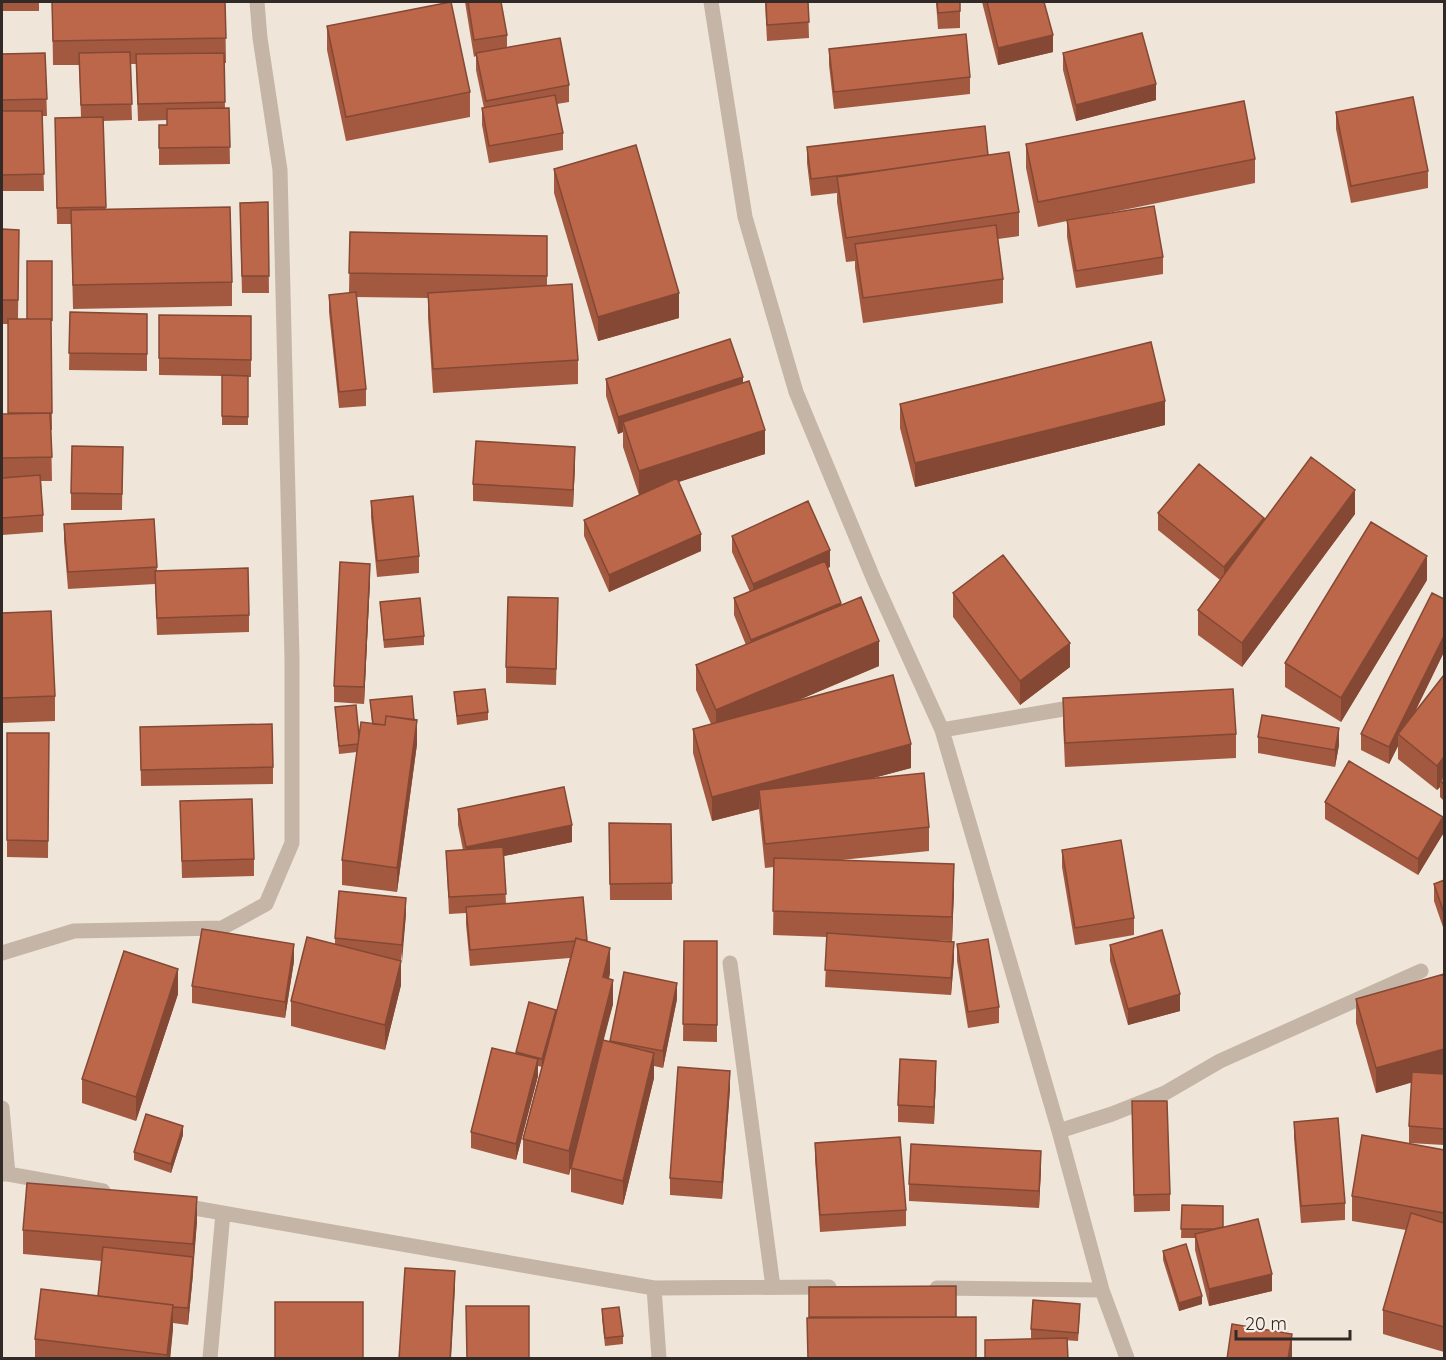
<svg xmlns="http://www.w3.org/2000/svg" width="1446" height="1360" font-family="Quicksand,sans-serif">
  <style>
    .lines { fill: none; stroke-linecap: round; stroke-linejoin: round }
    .street { stroke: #c5b5a6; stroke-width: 15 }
    .wall { fill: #a25940 }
    .shaded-wall { fill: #844834 }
    .building { fill: #bc674a; stroke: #844834; stroke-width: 1.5 }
  </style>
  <rect width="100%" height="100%" fill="#efe5d9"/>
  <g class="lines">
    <!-- street -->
    <path class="street" d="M711,2L745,217L796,392L874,580L942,730L1059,1131L1102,1290L1127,1358
      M942,730L1081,706
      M2,953L74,931L222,928L266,904L292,843V659L280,170L260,38L257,2
      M730,963L773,1287
      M2,1108L8,1174
      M1059,1131L1112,1114L1165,1093L1220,1061L1421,971
      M2,1174H8L103,1191
      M177,1205L654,1288L829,1287
      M654,1288L659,1358
      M937,1288L1102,1290
      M210,1358L223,1213"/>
  </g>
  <!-- wall -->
  <path class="wall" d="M2,2H39V11H2Z
    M52,2H225L226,63H224L225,108H229L230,164L159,165V125H167V120L138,121L136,64H130L132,120L103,121L106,210L232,282V306L73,309L71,224H57L55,118L81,117L79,65H53Z
    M465,2H501L507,35V48L569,85V102L557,104L563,133V150L489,163L482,125V108H484L476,70V56L474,57Z
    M765,2H808L809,38L767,41Z
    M936,2H960V28L938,29Z
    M982,2H1044L1053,52L998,65Z
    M327,26L470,92V117L346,141L327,50Z
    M829,49L970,77V94L834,109L829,65Z
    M45,53L47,116H42L44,191H2V54Z
    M1063,53L1156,100L1076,121L1063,70Z
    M1336,112L1428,171V188L1351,203L1336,129Z
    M1026,144L1255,159V183L1094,216L1163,257V274L1076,288L1067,237V221L1038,227L1026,168Z
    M807,147L988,155L1019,212V236L998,239L1003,279V303L863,323L855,268V261L846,262L837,202V193L811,196L807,163Z
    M554,169L679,318L598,341L554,193Z
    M268,202L269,293H242L240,219Z
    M2,229L19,230L18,319L51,329L52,430H51L52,481H41L43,515V532L2,535V414H8V324H2Z
    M350,232L547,236V285L578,360V384L433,393L428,318V298L356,297L366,389V406L339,408L329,312V295L349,293Z
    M70,312L147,314V371L69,370Z
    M159,315L251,316V377H248V425H222V376L159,375Z
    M606,379L743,383L765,454L678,482L701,551L609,592L584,536V520L639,495L623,447V432L618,434L606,396Z
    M900,404L1165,425L915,487L900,428Z
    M123,447L122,510H71V493Z
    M575,464L573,507L473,501V484Z
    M371,501L419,556V573L377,577L371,517Z
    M1158,513L1264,520L1355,514L1242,667L1198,635V610L1220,580L1158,530Z
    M154,519L157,571L249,615V632L157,635L155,584L68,589L64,541V524Z
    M732,536L830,567L827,568L841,605L879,666L794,702L911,768L873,778L929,827V851L841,860L954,889L952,941L926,940L954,959L951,995L825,987L827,937L773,935L774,867L765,868L759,809L712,821L693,753V729L711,724L696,690V665L746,645L734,615V598L750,592L732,552Z
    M370,580L364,704L334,702V686Z
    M1427,580L1341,722L1285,687V663Z
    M953,593L1070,667L1020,705L953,617Z
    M1444,599V652L1414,714L1444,675V801L1440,797V787L1437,790L1398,759V746L1389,764L1361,750V734Z
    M380,602L424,636V645L384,648Z
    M2,613L55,696V721L2,723Z
    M558,615L556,685L506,683V667Z
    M454,692L488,712V720L457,725Z
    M1063,698L1236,734V758L1065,767L1063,722Z
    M370,700L417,744L397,892L342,885V860L357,752L339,754L335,707L359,736L372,723Z
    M140,727L273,767V784L141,786Z
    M7,733H49L48,858L7,857Z
    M1258,737L1339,745L1335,767L1258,753Z
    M180,801L254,859V876L182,878Z
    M1325,802L1443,834L1418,875L1325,819Z
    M458,809L572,842L504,856L506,904L587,940V942L610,973L609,979L613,1004L603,1040L610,1042L624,972L677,999L663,1068L654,1066V1078L623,1205L571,1192V1168L595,1071L569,1175L523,1163V1139L542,1067L538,1066V1076L516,1160L471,1148V1132L516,1054V1052L556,1015L570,958L470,966L466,924V913L449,914L446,851L463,850L458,825Z
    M609,823L671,824L672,900H610Z
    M1062,850L1134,918V935L1075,945L1062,867Z
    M1444,880V930L1434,901V884Z
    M406,914L401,962V985L385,1050L291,1026V1001L335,944V938Z
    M684,941H717V1042L683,1041Z
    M957,944L999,1007V1023L968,1028L957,961Z
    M1110,945L1180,1011L1128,1025L1110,961Z
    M294,961L285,1018L192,1003V986Z
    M1444,974V1073L1442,1074H1444V1145L1409,1143V1126L1412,1082L1376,1093L1356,1023V999Z
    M178,994L136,1121L82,1103V1079Z
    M936,1077L934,1124L898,1122V1105Z
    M730,1088L722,1199L670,1195V1178Z
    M1132,1118L1170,1194V1211L1134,1212Z
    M1294,1122L1345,1203V1220L1301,1223L1294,1138Z
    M183,1135L171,1173L134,1160V1152Z
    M815,1143L906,1210V1226L820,1232L815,1159Z
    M1444,1150V1352L1383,1334V1310L1406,1230L1352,1221V1196Z
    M1041,1168L1039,1208L909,1201V1184Z
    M1182,1205L1223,1227L1272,1291L1209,1306L1195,1250V1238H1181Z
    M197,1221L193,1274L188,1325L173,1323L170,1359H35V1339L98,1296L102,1261L23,1254V1230Z
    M1163,1251L1202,1304L1179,1311L1163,1260Z
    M602,1309L623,1336V1344L605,1346L602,1318Z
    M1080,1312L1078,1341L1031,1338V1329Z"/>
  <!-- shaded-wall -->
  <path class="shaded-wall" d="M1053,35V52L998,65V48Z
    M1156,84V100L1076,121V105Z
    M679,293V318L598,341V317Z
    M743,377V393L623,422V432L618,434V417Z
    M1165,401V425L915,487V463Z
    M765,430V454L639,495V471Z
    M575,447V464L573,507V490Z
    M1355,490V514L1242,667V643Z
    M1264,518V535L1224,584V567Z
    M701,534V551L609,592V575Z
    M830,550V567L753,601V584Z
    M1427,556V580L1341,722V698Z
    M370,564V580L364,704V687Z
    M841,603V620L751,657V640Z
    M1444,636V652L1402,738L1398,734V746L1389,764V747Z
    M879,641V666L716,735V710Z
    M1070,643V667L1020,705V681Z
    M417,720V744L397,892V868Z
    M1339,728V745L1335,767V750Z
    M911,744V768L761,808L759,790V809L712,821V797Z
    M1444,757V781H1440V787L1437,790V766Z
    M1443,817V834L1418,875V859Z
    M572,825V842L466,864V847Z
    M954,864V889L952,941V917Z
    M406,898V914L402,962V945Z
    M954,942V959L951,995V978Z
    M294,944V961L285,1018V1002Z
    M610,948V973L603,1002V977Z
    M401,961V985L385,1050V1025Z
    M178,969V994L136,1121V1097Z
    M613,980V1004L569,1175V1151Z
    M677,983V999L663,1068V1051Z
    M1180,994V1011L1128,1025V1009Z
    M556,1010V1018L542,1067V1059Z
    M1444,1049V1073L1376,1093V1068Z
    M654,1053V1078L623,1205V1181Z
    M538,1059V1076L516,1160V1144Z
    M936,1061V1077L934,1124V1107Z
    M730,1071V1088L722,1199V1182Z
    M183,1126V1135L171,1173V1164Z
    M1041,1151V1168L1039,1208V1191Z
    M197,1197V1221L193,1268V1244Z
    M193,1257V1274L188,1325V1308Z
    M455,1271V1288L451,1359H450Z
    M1272,1274V1291L1209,1306V1289Z
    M1202,1296V1304L1179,1311V1303Z
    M173,1305V1330L170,1359H167Z
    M1292,1334V1359H1288Z"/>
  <!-- building -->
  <path class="building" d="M52,2H225L226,38L53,41Z
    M451,2L470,92L346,117L327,26Z
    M468,2H501L507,35L474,40Z
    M766,2H808L809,22L767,25Z
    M937,2H960V11L938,13Z
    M987,2H1044L1053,35L998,48Z
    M1142,33L1156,84L1076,105L1063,53Z
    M966,34L970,77L834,92L829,49Z
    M560,38L569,85L486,101L476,53Z
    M130,52L132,104L81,105L79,53Z
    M45,53L47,99L2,100V54Z
    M224,53L225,102L138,104L136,54Z
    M555,95L563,133L489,146L482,108Z
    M1413,97L1428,171L1351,186L1336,112Z
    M1244,101L1255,159L1038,202L1026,144Z
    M229,108L230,147L159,148V125H167V109Z
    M2,111H42L44,174L2,175Z
    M103,117L106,207L57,208L55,118Z
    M985,126L988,155L877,171L811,179L807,147Z
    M636,145L679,293L598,317L554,169Z
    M1009,152L1019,212L846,238L837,177Z
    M268,202L269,276H242L240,203Z
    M1154,206L1163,257L1076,271L1067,220Z
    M230,207L232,282L73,285L71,210Z
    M996,225L1003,279L863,298L855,244Z
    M2,229L19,230L18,300H2Z
    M350,232L547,236V276L349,273Z
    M27,261H52V321L51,319H27Z
    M572,284L578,360L433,369L428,293Z
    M356,292L366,389L339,392L329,295Z
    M70,312L147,314V354L69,353Z
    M159,315L251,316V360L159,358Z
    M8,319H51L52,413H8Z
    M730,339L743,377L618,417L606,379Z
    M1151,342L1165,401L915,463L900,404Z
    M222,375L248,376V417L222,416Z
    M749,381L765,430L639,471L623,422Z
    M50,413L52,457L2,458V414Z
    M476,441L575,447L573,490L473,484Z
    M72,446L123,447L122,494L71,493Z
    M1311,457L1355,490L1242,643L1198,610Z
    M1199,464L1264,518L1224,567L1158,513Z
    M40,475L43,515L2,518V478Z
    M677,478L701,534L609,575L584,520Z
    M413,496L419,556L377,561L371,501Z
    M808,501L830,550L753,584L732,536Z
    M154,519L157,567L68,572L64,524Z
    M1371,522L1427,556L1341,698L1285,663Z
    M1003,555L1070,643L1020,681L953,593Z
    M825,561L841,603L751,640L734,598Z
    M340,562L370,564L364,687L334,686Z
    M248,568L249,615L157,618L155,571Z
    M1432,593L1444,599V636L1389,747L1361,734Z
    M508,597L558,598L556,669L506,667Z
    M861,597L879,641L716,710L696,665Z
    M420,598L424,636L384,640L380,602Z
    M51,611L55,696L2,698V613Z
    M893,675L911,744L712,797L693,729Z
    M1444,675V757L1437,766L1398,734Z
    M485,689L488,712L457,716L454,692Z
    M1233,689L1236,734L1065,743L1063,698Z
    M412,696L414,720L386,716L385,725L373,724L370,700Z
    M356,705L359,736L358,744L339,746L335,707Z
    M1262,715L1339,728L1335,750L1258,737Z
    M386,716L417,720L397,868L342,860L361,722L385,725Z
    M272,724L273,767L141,770L140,727Z
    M7,733H49L48,841L7,840Z
    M1349,761L1443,817L1418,859L1325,802Z
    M924,773L929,827L765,844L759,790Z
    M1444,775V784L1440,781Z
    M564,787L572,825L466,847L458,809Z
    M252,799L254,859L182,861L180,801Z
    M609,823L671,824L672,883L610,884Z
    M1121,840L1134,918L1075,928L1062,850Z
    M503,847L506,894L449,897L446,851Z
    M774,858L954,864L952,917L773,911Z
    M1444,880V913L1434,884Z
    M339,891L406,898L402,945L335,938Z
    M583,897L587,940H582L576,938L575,941L470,950L466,907Z
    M202,929L294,944L285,1002L192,986Z
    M1162,930L1180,994L1128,1009L1110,945Z
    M827,933L954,942L951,978L825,970Z
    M307,937L401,961L385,1025L291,1001Z
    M576,938L610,948L603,977L613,980L569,1151L523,1139Z
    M988,939L999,1007L968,1012L957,944Z
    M684,941H717V1025L683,1024Z
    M124,951L178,969L136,1097L82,1079Z
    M624,972L677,983L663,1051L610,1041Z
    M1444,974V1049L1376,1068L1356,999Z
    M529,1002L556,1010L542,1059L516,1052Z
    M603,1040L654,1053L623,1181L571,1168Z
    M492,1048L538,1059L516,1144L471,1132Z
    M900,1059L936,1061L934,1107L898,1105Z
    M678,1067L730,1071L722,1182L670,1178Z
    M1412,1072L1444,1074V1129L1409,1126Z
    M1132,1101H1167L1170,1194L1134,1195Z
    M146,1114L183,1126L171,1164L134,1152Z
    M1338,1118L1345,1203L1301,1206L1294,1122Z
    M1362,1135L1444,1150V1213L1352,1196Z
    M900,1137L906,1210L820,1215L815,1143Z
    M911,1144L1041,1151L1039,1191L909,1184Z
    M27,1183L197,1197L193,1244L23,1230Z
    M1182,1205L1223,1206V1227L1214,1229H1181Z
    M1411,1213L1444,1223V1327L1383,1310Z
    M1258,1219L1272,1274L1209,1289L1195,1234Z
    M1186,1244L1202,1296L1179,1303L1163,1251Z
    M103,1247L193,1257L188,1308L173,1307V1305L98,1296Z
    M405,1268L455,1271L450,1359H399Z
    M956,1286V1317H809V1287Z
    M41,1289L173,1305L167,1355L35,1339Z
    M1033,1300L1080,1304L1078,1333L1031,1329Z
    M275,1302H363V1359H275Z
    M466,1306H529V1359H467Z
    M619,1307L623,1336L605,1338L602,1309Z
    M976,1317V1359H808L807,1318Z
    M1232,1324L1292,1334L1288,1359H1227Z
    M1067,1338L1068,1359H985V1340Z"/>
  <!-- border -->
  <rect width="1446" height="1360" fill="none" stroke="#322a26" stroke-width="6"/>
  <!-- scale -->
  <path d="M1236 1330v9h114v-9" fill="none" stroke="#322a26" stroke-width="3"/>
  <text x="1245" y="1330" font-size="18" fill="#322a26" stroke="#f7efe5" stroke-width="4.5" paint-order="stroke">20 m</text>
</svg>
